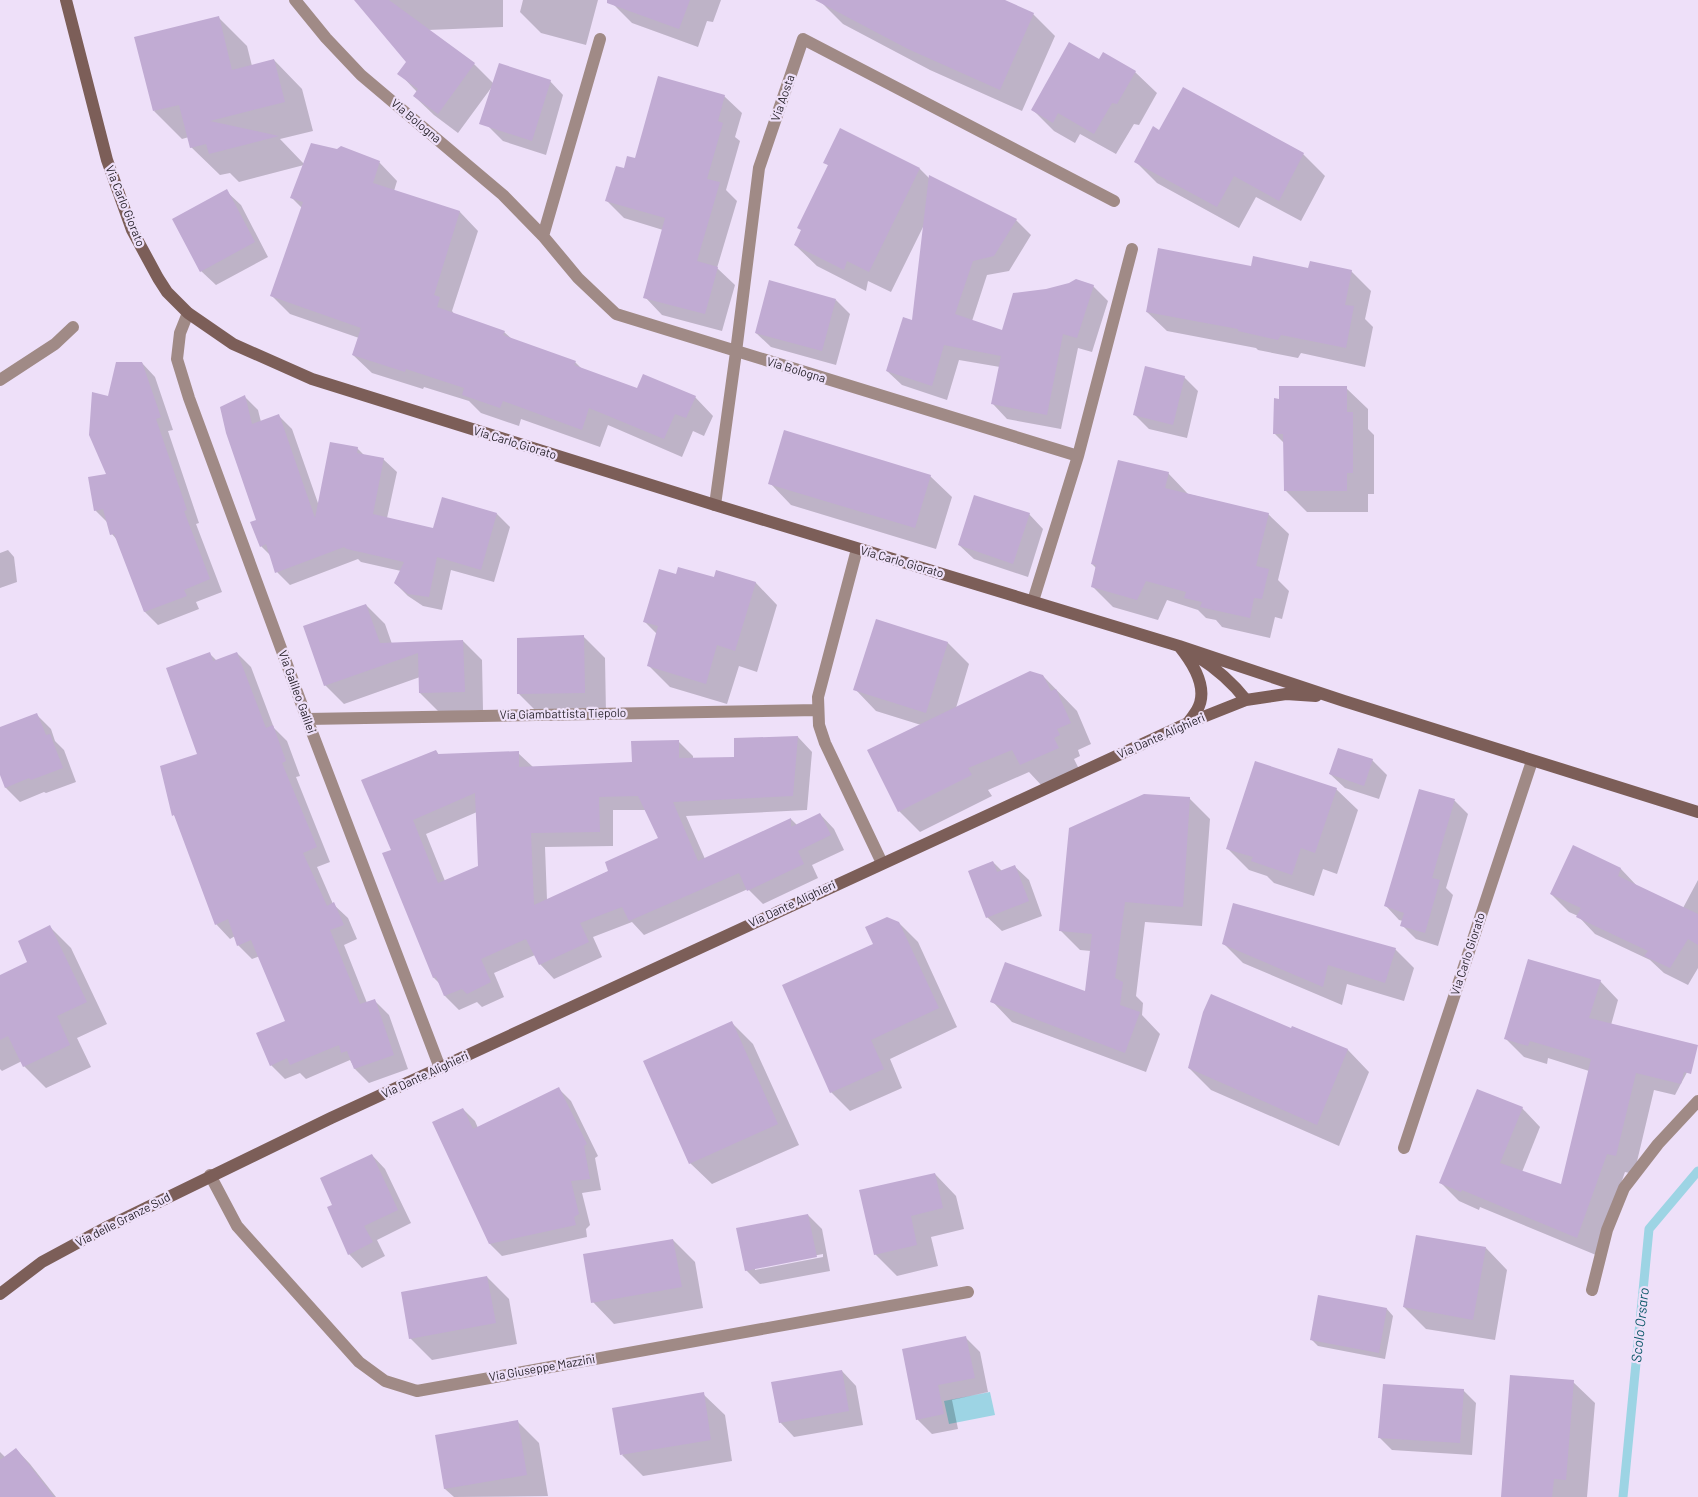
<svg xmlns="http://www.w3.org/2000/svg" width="1698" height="1497" font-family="Barlow,sans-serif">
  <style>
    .water { fill: #9dd4e4 }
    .shadow { fill: #0003; fill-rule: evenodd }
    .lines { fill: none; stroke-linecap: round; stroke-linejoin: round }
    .stream { stroke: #9dd4e4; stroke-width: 9 }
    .building { fill: #c1abd3; fill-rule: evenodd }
    .lane { stroke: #a08a86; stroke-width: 12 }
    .street { stroke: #a08a86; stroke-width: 12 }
    .secondary { stroke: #7c5e58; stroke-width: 12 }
    .labels { text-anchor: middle; stroke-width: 4.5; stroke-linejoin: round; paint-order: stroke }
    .street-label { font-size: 12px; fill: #231e26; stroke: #eee0f9 }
    .water-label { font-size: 14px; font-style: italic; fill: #0d596a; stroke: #eee0f9 }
  </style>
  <rect width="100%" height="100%" fill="#eee0f9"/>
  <!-- water -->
  <path class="water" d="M990,1392L995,1415L949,1424L944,1401Z"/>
  <!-- shadow -->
  <path class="shadow" d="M356,0H503V27L428,30L474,64L494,84L458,133L434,115L414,96L417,92L399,73L407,62Z
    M523,0H598L586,45L541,33L520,12Z
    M615,0H721L713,22L707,21L698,47L632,23L614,5Z
    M822,0H1002L1033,14L1055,36L1022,111L930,70L843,24L821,2Z
    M218,17L247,46L252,66L274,60L302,89L313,131L280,139L304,164L379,162L397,181L394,191L460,212L478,231L452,311L455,315L504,332L513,340L575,362L583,370L638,389L695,397L713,416L704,436L693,431L682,457L608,425L600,447L521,419L519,426L481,413L469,401L424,387L423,389L372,373L353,355L359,338L290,314L272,296L302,208L291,197L304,165L239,182L230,173L220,175L191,147L189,137L182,139L154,111Z
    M1099,61L1135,72L1157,93L1139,125L1134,124L1116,154L1080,134L1075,143L1054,131L1032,109Z
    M549,80L563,95L546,155L503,141L489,127Z
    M724,96L742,113L735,137L740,141L726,190L737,201L717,268L735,285L722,331L662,315L645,297L663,230L624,218L607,201L625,170Z
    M1160,132L1303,154L1325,176L1301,221L1256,197L1239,228L1157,183L1136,162Z
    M825,162L920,169L930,179L1016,220L1031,235L1009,271L987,275L972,321L1003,331L1093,286L1108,301L1092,352L1078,348L1061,429L1007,419L993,404L1000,367L959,360L947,400L902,385L887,371L913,321L924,225L891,292L868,281L866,291L817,266L795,245L829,166Z
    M226,191L241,205L268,257L216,285L201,271Z
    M1252,268L1351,271L1371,291L1365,319L1373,327L1365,367L1301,353L1298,358L1258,350L1256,348L1167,331L1147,312Z
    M836,300L850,314L836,365L771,347L756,333Z
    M142,363L155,377L173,430L168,431L199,523L196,524L222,592L196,602L199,609L158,625L145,612L118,541L112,534L108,523L95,510L108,475L109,397Z
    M1184,377L1198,391L1187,438L1149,429L1134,414Z
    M1346,388L1368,409V429L1374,435V494H1368V512H1307L1285,490V444L1274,433L1280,400Z
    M245,397L258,410L261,422L279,416L292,429L319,506L357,448L364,455L383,459L397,472L387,518L434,529L497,514L510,527L494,582L451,570L442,610L423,606L408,596L395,583L401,571L361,562L358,559L290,585L277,572L272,557L261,546Z
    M1168,473L1188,494L1268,514L1289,534L1278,580L1289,591L1282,619L1275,617L1270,638L1222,627L1216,620L1206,618L1198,610L1167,600L1158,620L1113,607L1093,587L1096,568L1092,564Z
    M930,476L952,497L936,549L791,505L770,483Z
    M1029,514L1043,529L1028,577L974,559L959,545Z
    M8,550L14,557L17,582L0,588V553Z
    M716,572L756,583L777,605L757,672L739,666L727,704L670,687L648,665L657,634L644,621L677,576L714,579Z
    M366,605L385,624L392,644L463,641L482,660L483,710L439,712L420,693V677L344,704L325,685Z
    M877,621L948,643L969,664L956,708L1043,676L1077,711L1091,744L1078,750L1080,756L1074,759L1079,769L1042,786L1029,772L988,790L992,796L920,832L899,811L921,725L876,711L855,689Z
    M584,637L605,658L606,714L540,715L518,693Z
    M209,653L217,661L237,653L251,667L274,728L287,741L300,776L296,777L330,862L317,867L333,904L348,918L357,939L344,945L367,1003L374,1000L389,1015L408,1069L369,1083L355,1069L350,1060L306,1079L300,1073L285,1079L271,1065L286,1022L260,956L252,959L238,945L235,936L230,939L216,924L176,818L174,815L199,754Z
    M36,714L51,729L55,741L64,750L76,782L46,793L44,792L20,802L6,788L0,771V728Z
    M798,737L812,752L807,810L686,816L705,859L791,819L797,825L820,814L834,829L844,850L812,865L818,878L763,904L748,889L644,935L632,922L593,937L602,957L554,979L540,964L535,955L494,973L504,997L482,1007L477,1002L459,1010L445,996L440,984L434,978L392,850L436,751L440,756L518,753L533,767L633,764L679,742L693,756V759L736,758ZM613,810H646L660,839L609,871L547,900L545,847L613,846ZM477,812L479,867L445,881L426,834Z
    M1372,760L1387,775L1379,799L1345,788L1330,774Z
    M1336,789L1358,810L1337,874L1323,869L1314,896L1274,883L1267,876L1249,870L1227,848Z
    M1420,790L1455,801L1468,814L1446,888L1453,895L1438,946L1416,939L1402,925L1403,921L1399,920L1386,906Z
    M1189,798L1210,819L1202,926L1145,922L1136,996L1143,1003L1142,1015L1160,1034L1146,1072L1012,1022L992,1001L1086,993L1091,951L1080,950L1060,930Z
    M1573,847L1621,869L1638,887L1683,908L1698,880V968L1688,985L1664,973L1650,960L1595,934L1578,916L1569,912L1551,894Z
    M993,862L1002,871L1014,866L1029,880L1042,916L1002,931L987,917Z
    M899,923L918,942L957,1027L890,1059L902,1088L850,1111L831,1092L874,945Z
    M50,927L71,948L107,1024L77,1038L91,1067L46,1088L24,1066L22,1061L2,1071L0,1069V976L29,963Z
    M1224,944L1395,949L1414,968L1404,1001L1347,984L1342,1005L1243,963Z
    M1600,981L1618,1000L1611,1025L1694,1059L1675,1095L1654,1090L1634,1174L1625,1172L1596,1255L1480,1207L1479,1210L1459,1201L1441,1183L1522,1108L1540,1127L1522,1172L1562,1186L1589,1071L1548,1058L1547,1064L1524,1057L1506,1039Z
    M731,1022L753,1044L799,1145L712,1184L690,1163Z
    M1293,1027L1348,1050L1369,1072L1339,1146L1211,1090L1189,1068L1292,1030Z
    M559,1089L571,1101L598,1156L595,1158L601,1190L582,1193L590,1225L586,1229L587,1237L502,1256L490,1244L463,1109L475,1121L478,1128Z
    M372,1155L385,1169L411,1223L377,1240L385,1256L362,1268L349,1254L334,1205Z
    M935,1174L956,1196L964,1229L931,1237L938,1266L897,1276L875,1254Z
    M808,1215L822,1229L830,1271L760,1284L746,1270ZM823,1254V1257L755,1270V1267Z
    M673,1240L695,1262L703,1308L614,1324L593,1302Z
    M1486,1248L1507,1270L1495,1340L1426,1329L1404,1307Z
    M487,1277L509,1299L517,1344L432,1360L410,1338Z
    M1387,1309L1393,1316L1385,1359L1318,1346L1311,1339Z
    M965,1337L980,1352L988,1392L952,1400L958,1429L932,1434L917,1419Z
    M842,1371L856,1386L863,1425L794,1437L780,1422Z
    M1573,1382L1595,1403L1587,1497H1502Z
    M1463,1390L1476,1403L1472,1455L1392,1450L1379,1437Z
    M703,1394L725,1415L732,1461L643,1476L622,1455Z
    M517,1421L539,1443L548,1496L454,1497L445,1489L436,1436Z
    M16,1449L30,1464L56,1497H0V1452L5,1457Z"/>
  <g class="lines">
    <!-- stream -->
    <path class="stream" d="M1623,1497L1649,1229L1698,1171"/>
  </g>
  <!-- building -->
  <path class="building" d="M354,0H389L475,63L438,114L413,96L418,89L397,74L406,62Z
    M607,0H690L679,29L607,3Z
    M815,0H1005L1034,13L1000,90L908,49Z
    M219,16L232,70L274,59L285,102L210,121L279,136L209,154L206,144L190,148L179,105L153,111L134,37Z
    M1069,42L1099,59L1103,52L1136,71L1117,104L1112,103L1094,134L1058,113L1053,123L1031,110Z
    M499,63L551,80L532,141L479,124Z
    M658,76L725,95L718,121L723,123L707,179L720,182L697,261L718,267L705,314L643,298L665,218L605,201L616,166L624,168L627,156L635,158Z
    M1183,87L1304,153L1279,201L1234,176L1217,207L1134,162L1153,126L1159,130Z
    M840,128L920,168L869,272L847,261L844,270L794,245L801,230L797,228L828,165L823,163Z
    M311,143L337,149L341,146L380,161L373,183L460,211L434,295L440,297L437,307L505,331L503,335L576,361L574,365L637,388L643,374L696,396L686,418L675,414L664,439L589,408L582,430L503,401L500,408L462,395L464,388L406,369L405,372L352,355L361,328L270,296L303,202L290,198Z
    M929,175L1017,219L994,256L973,261L955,314L1002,330L1013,293L1046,289L1069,283L1076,279L1094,285L1077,338L1063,334L1047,415L991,404L1001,356L944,345L932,386L886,371L903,317L912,320Z
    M227,189L255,242L200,272L172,219Z
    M1158,248L1251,266L1253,256L1308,268L1310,261L1352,270L1345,305L1354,306L1346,348L1281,335L1278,340L1238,331V329L1146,312Z
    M769,280L836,299L822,351L755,333Z
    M116,362H142L161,417L156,419L187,510L184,511L210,579L184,590L187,596L144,612L114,534L110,535L103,509L94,511L88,477L106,474L89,435L92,392L108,396Z
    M1145,366L1185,376L1173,425L1133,415Z
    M1279,386H1347V412H1353V473H1347V491H1284L1283,434H1273L1274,398L1279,399Z
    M245,395L252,424L279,414L315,518L330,442L358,447L357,453L384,458L373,514L433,528L442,497L497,513L481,570L437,557L429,597L408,594L394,583L404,562L347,549L344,547L275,573L266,544L260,547L250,522L256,520L226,433L220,407Z
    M784,430L931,475L915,528L768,484Z
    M1118,460L1169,472L1165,488L1269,513L1256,566L1269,569L1262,599L1254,598L1250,618L1200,607L1202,602L1184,598L1186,592L1146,581L1137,600L1091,587L1096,565L1091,564Z
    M974,495L1030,513L1013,564L958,545Z
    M678,567L714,577L716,570L756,582L735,651L717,645L706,684L647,666L658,626L643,622L659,569L676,574Z
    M366,604L380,643L463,640L465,692L419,693L418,653L324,686L303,626Z
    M876,619L948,642L926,713L853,690Z
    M584,635L585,693L517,694V638Z
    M210,652L213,661L237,652L266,728L273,725L286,761L282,763L317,847L303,853L327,906L334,902L344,925L330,930L360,1004L375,999L394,1055L354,1069L347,1051L341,1053L339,1045L290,1065L287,1058L270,1066L256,1033L285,1021L251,940L237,946L228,919L215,925L174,815L172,816L160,766L197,754L166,668Z
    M1030,671L1043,675L1051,691L1056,689L1071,723L1057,729L1060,735L1054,738L1059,748L1020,765L1012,750L968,768L972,775L898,812L867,750Z
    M37,713L46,735L50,734L63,768L31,780L29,778L5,788L0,775V727Z
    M798,736L793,796L673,802L698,861L791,818V827L820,813L831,835L798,851L804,864L747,891L739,873L629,921L622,907L580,923L589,942L539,965L526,939L481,959L491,982L467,994L462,989L444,996L436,977L433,978L382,853L391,850L361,780L436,750L438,754L519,751V767L632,762L631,741L679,740V758L734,757V738ZM475,793L478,866L438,883L413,820ZM638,796L658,838L605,862L608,871L534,905L531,833L600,832L599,797Z
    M1338,748L1373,759L1364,786L1329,774Z
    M1255,761L1337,788L1315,853L1301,848L1292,875L1251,861L1253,857L1226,849Z
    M1419,789L1455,799L1432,878L1440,880L1425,933L1400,926L1404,913L1384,906Z
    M1144,794L1190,797L1183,907L1125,902L1115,978L1123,982L1120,1005L1140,1012L1125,1053L990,1002L1005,962L1085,991L1092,934L1059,931L1069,828Z
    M1573,845L1621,868L1618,876L1698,914V945L1688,939L1670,968L1644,956L1648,951L1576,917L1581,908L1550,894Z
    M993,861L997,872L1015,865L1029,901L986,918L968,871Z
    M1233,903L1396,948L1385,983L1328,965L1323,987L1222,944Z
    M887,917L899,922L939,1008L871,1040L884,1069L830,1093L782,985L873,944L865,927Z
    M50,925L87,1002L57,1016L70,1045L23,1067L8,1036L0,1040V975L27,962L18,941Z
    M1528,959L1601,980L1589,1018L1698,1045L1691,1074L1684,1072L1681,1084L1636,1073L1616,1156L1607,1154L1577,1238L1462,1190L1461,1192L1439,1183L1477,1089L1523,1107L1500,1163L1561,1184L1591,1059L1530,1041L1528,1046L1504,1039Z
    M1211,994L1291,1028L1292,1026L1348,1049L1317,1125L1188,1068L1203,1012Z
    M732,1021L778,1124L689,1164L643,1061Z
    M559,1087L587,1144L584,1146L590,1179L571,1181L579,1214L574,1217L576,1225L489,1244L432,1122L463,1108L473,1129Z
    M372,1154L398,1210L364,1226L373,1242L348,1255L327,1207L332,1205L320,1178Z
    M935,1173L943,1208L911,1216L917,1245L874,1255L859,1190Z
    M808,1214L817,1257L745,1271L736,1228Z
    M1416,1235L1486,1247L1473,1320L1403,1307Z
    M673,1239L682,1287L591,1303L583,1254Z
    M487,1276L496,1323L409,1339L401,1292Z
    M1318,1295L1387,1308L1379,1353L1310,1340Z
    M966,1336L975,1378L938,1385L944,1414L916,1420L902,1349Z
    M842,1370L849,1411L779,1423L771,1382Z
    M1510,1375L1574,1380L1566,1480L1554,1479L1552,1497H1501Z
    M1383,1384L1464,1389L1460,1443L1378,1438Z
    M704,1392L711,1440L620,1455L612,1408Z
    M518,1420L527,1475L444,1489L435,1435Z
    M16,1448L54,1497H0V1460Z"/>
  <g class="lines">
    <!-- lane -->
    <path class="lane" d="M0,380L55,344L73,327"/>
    <!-- street -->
    <path class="street" d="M295,0L326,38L361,75L503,195L543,236L578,278L616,314L1078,456L1033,601
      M543,236L600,39
      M188,313L180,333L177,359L189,398L307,719L440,1068
      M1078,456L1132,249
      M715,505L736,352L759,168L803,39L1114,201
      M857,549L818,697L819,725L825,743L882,863
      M307,719L818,710
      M1404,1148L1532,761
      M210,1175L237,1226L359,1362L385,1381L417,1391L968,1292
      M1592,1290L1607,1230L1624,1188L1658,1144L1698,1101"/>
    <!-- secondary -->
    <path class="secondary" d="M66,0L107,160L132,230L158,278L167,292L188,313L233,344L312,379L715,505L1179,646L1344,701L1698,812
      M1179,646C1192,662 1210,688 1197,710C1195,714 1191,718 1188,723
      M1198,657C1217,669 1232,682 1246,700
      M0,1294L42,1262L105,1228L331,1118L1188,723L1246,700L1286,694L1316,696"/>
  </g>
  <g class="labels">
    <!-- street labels -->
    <g class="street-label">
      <text transform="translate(783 98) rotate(-71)" y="4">Via Aosta</text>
      <text transform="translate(416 121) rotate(40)" y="4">Via Bologna</text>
      <text transform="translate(125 206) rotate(68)" y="4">Via Carlo Giorato</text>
      <text transform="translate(796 370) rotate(17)" y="4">Via Bologna</text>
      <text transform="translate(515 443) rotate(17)" y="4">Via Carlo Giorato</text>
      <text transform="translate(902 562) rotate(16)" y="4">Via Carlo Giorato</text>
      <text transform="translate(297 692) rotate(70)" y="4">Via Galileo Galilei</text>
      <text transform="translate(563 714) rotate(-1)" y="4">Via Giambattista Tiepolo</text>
      <text transform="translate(1161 736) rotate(-24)" y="4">Via Dante Alighieri</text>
      <text transform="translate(792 904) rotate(-25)" y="4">Via Dante Alighieri</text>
      <text transform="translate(1468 954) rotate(-72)" y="4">Via Carlo Giorato</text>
      <text transform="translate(425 1075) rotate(-25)" y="4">Via Dante Alighieri</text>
      <text transform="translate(123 1220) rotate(-27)" y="4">Via delle Granze Sud</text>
      <text transform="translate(542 1368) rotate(-10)" y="4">Via Giuseppe Mazzini</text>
    </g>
    <!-- water labels -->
    <g class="water-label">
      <text transform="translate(1640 1325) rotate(-84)" y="5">Scolo Orsaro</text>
    </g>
  </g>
</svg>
